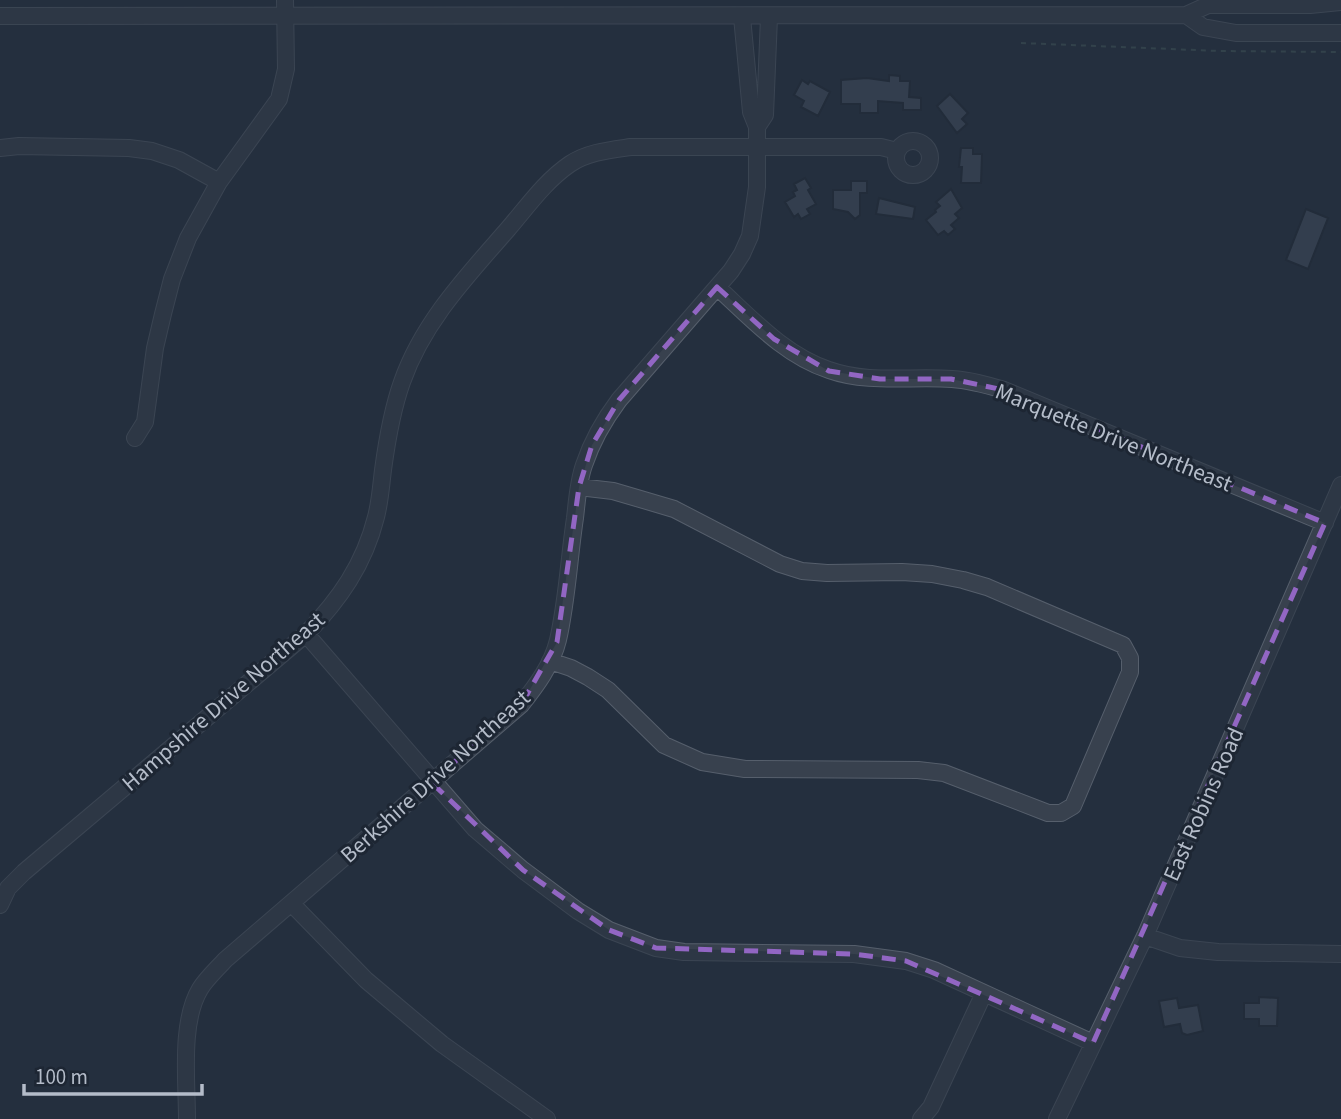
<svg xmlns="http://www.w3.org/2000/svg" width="1341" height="1119" font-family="'Source Sans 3',sans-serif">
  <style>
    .building { fill: #455162; stroke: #1f2835; stroke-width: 2 }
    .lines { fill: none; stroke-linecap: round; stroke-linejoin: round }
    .minor-casing { stroke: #565f6c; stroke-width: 18 }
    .path { stroke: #44595c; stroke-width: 2; stroke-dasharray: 5 5; stroke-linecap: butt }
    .minor { stroke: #38414e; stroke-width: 16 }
    .marked { fill: none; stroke: #9266c3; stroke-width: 5; stroke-dasharray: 14 9; stroke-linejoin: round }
    .labels { text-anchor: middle; stroke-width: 6; stroke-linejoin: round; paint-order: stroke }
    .street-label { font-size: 23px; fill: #b4bcc9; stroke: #1d2633 }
  </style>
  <rect width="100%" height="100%" fill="#242f3e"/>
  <!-- building -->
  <path class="building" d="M889,75L900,76V81H910L909,97L921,98V110H903V103L878,101V113H860V104H841V80L867,78L889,81Z
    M802,80L808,84L810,81L830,92L818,116L801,107L804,101L794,95Z
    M950,94L968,113L962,119L967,124L957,133L937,106Z
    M961,148H973V154H982L981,183H961L962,167H959Z
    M805,178L811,188L808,190L816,204L807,209L810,214L801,219L798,214L794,217L785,202L795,196L793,192L797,190L794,184Z
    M851,181H867V193H860V215L855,219L848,212L833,209V190H851Z
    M951,189L962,208L955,214L959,218L951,225L955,229L948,235L944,231L938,235L926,220L936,212L935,210L940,206L936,202Z
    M879,198L915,207L913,219L876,214Z
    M1306,209L1328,218L1308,269L1286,260Z
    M1259,997L1278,998L1277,1026H1259V1019H1244V1003H1259Z
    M1177,998L1179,1008L1198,1005L1203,1031L1187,1035L1182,1033L1180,1024L1164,1027L1159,1001Z"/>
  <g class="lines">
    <defs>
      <path id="minor" d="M1186,15L1203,27L1236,33H1341
        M0,16L1186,15L1208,5H1310L1341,2
        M757,127L765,115L769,17
        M896 158a17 17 0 1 1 34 0a17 17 0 1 1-34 0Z
        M0,148L19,146L129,148L152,151L179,160L219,182
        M717,287C751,318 784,355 829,370C868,384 911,376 952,379C970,380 987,385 1004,390L1325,523
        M135,438L145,422L155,348L163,314L172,279L188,238L219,182L279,99L286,69L285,0
        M306,634L475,829L523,870L578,911L609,930L656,948L684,952L854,954L906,961L934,970L1093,1043
        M550,661L571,668L588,677L608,690L664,745L702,762L745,769L918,770L944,773L1048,813H1061L1073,806L1130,672V658L1123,645L987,587L963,580L932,574L902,572L827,573L802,571L780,564L674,509L613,491L579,487
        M292,904L366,980L442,1044L547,1119
        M0,905L8,888L24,872L306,634C339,600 364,565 376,517C380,502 381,486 383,470C387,440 392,410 402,382C423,322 467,276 508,229C527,207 545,181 570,164C588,152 610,150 631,147H881L897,151
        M1145,936L1180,948L1218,952L1341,954
        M187,1119C187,1081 180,1022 200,989C206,979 217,969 225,960L521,705C536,686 552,665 558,640C567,601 569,558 575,518C577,501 578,482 584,465C592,441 604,420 619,400L731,271L742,254L750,236L757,187V127L751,112L742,17
        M921,1119L931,1107L984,993
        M1057,1119L1145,936L1341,485"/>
    </defs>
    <!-- minor casing -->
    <use href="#minor" class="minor-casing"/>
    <!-- path -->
    <path class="path" d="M1021,43L1220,51L1341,52"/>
    <!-- minor -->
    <use href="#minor" class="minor"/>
  </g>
  <!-- marked area -->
  <path d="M0 0H1341V1119H0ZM717,287L774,339L829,371L880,379H951L1004,390L1325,523L1093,1043L906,961L854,954L656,948L609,930L523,870L431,782L521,705L557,642L579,487L592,445L619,400Z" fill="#242f3e" fill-opacity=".55" fill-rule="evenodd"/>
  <path class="marked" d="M717,287L774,339L829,371L880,379H951L1004,390L1325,523L1093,1043L906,961L854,954L656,948L609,930L523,870L431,782L521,705L557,642L579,487L592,445L619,400Z"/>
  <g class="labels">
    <!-- street labels -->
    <g class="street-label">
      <text transform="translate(1114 437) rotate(22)" y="8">Marquette Drive Northeast</text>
      <text transform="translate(223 701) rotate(-41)" y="8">Hampshire Drive Northeast</text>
      <text transform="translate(435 776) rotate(-42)" y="8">Berkshire Drive Northeast</text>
      <text transform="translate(1203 804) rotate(-66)" y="8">East Robins Road</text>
    </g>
  </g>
  <!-- scale -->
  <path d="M24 1084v10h178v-10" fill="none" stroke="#b4bcc9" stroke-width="3.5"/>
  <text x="35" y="1084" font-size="21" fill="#b4bcc9" stroke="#1d2633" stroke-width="5" paint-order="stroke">100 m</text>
</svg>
